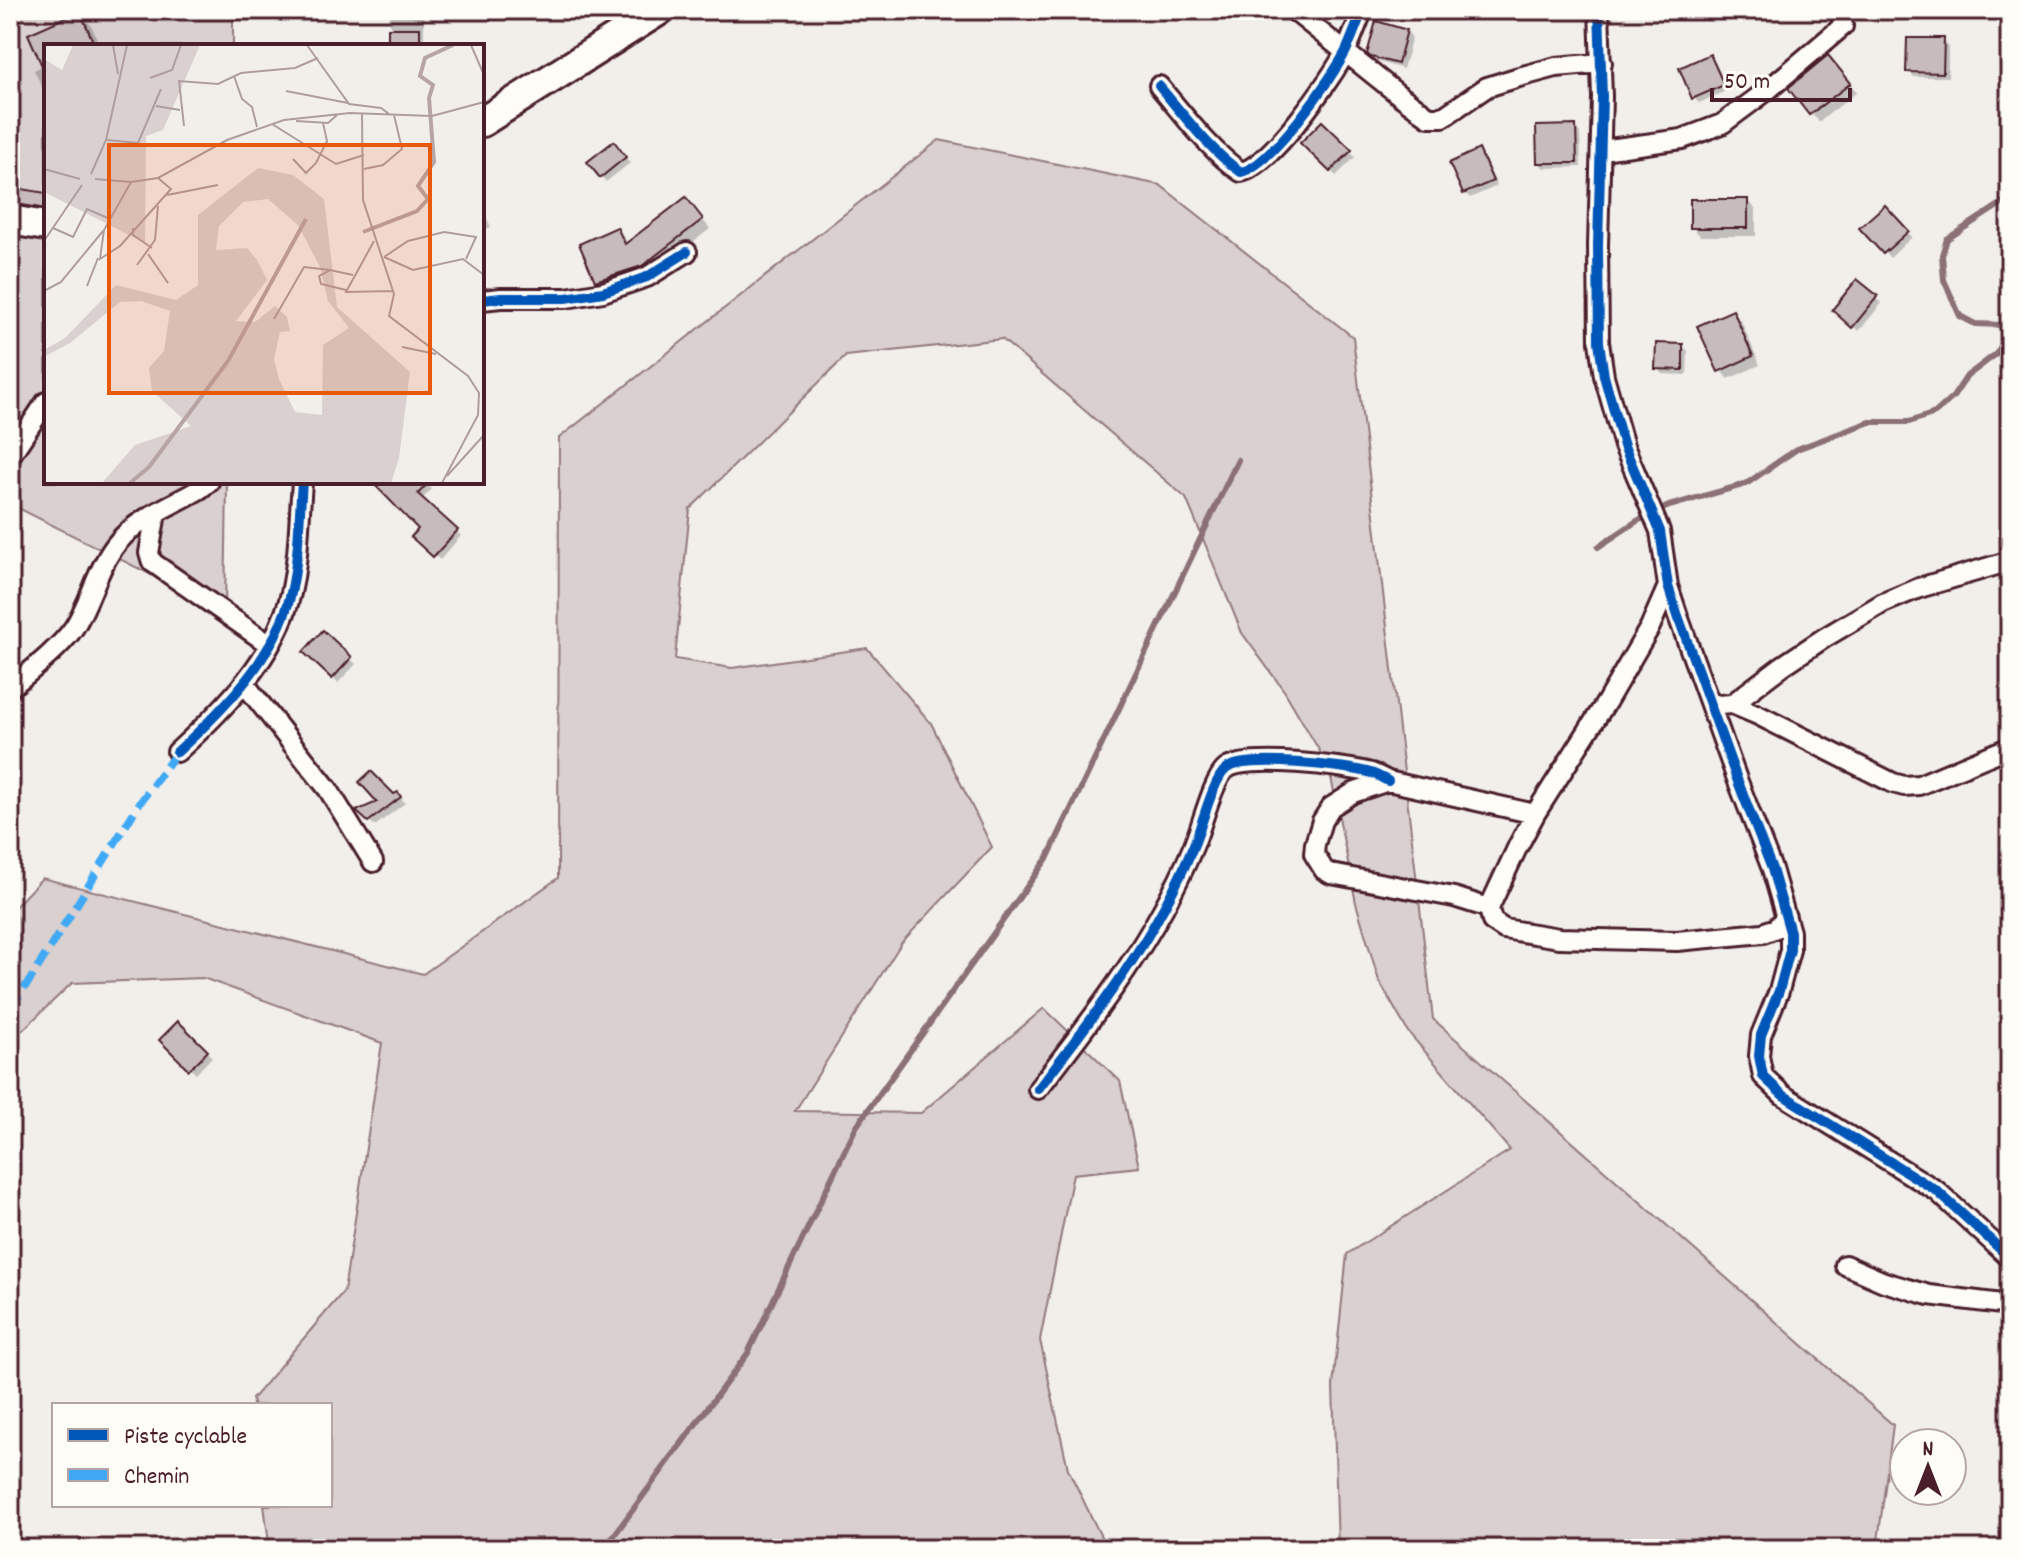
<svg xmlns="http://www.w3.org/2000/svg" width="2020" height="1559" font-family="Dekko,sans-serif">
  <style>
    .green { fill: #d9d0cf; stroke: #92787d; stroke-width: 2 }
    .shadow { fill: #0003 }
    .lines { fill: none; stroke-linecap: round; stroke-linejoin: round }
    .stream { stroke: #8b6f75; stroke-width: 6 }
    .building { fill: #c8bbbb; stroke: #4a1f2b; stroke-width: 2 }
    .minor-casing { stroke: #4a1f2b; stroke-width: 24 }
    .primary-casing { stroke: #4a1f2b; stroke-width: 34 }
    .minor { stroke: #fdfcf7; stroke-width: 18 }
    .primary { stroke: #fdfcf7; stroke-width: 28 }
    .quiet { stroke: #3fa9f5; stroke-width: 8; stroke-dasharray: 16 8; stroke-linecap: butt }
    .cycleway-casing { stroke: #fdfcf7; stroke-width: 15 }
    .cycleway { stroke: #0057b8; stroke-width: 10 }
    .inset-river { fill: none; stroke: #b7a5a6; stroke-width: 4 }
    .inset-road { fill: none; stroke: #af9c9e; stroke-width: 2 }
    .view { fill: #e8590c; fill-opacity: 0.15; stroke: #e8590c; stroke-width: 4 }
    .inset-edge { fill: none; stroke: #4a1f2b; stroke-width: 4 }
  </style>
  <rect width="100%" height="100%" fill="#f2efeb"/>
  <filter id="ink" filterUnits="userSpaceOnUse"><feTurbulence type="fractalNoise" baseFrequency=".0125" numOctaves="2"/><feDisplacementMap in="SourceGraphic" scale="16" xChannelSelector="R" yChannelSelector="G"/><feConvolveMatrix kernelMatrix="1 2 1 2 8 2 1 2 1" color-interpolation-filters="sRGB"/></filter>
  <g filter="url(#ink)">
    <!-- green -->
    <path class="green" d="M10,10H233V46H46V482H227L225,612L10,504Z
      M939,140L1160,185L1353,337L1433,1019L1893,1425L1877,1549H1338L1333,1386L1347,1254L1510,1150L1408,1032L1379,981L1356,903L1329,767L1285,692L1242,633L1186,498L1002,339L846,356L690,509L675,659L732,668L867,648L931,723L992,847L902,942L795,1111L921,1113L1044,1008L1120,1081L1139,1167L1073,1174L1040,1340L1068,1469L1107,1549H276L269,1543L264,1505H330V1405H253L252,1399L344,1291L382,1043L203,978L72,983L10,1042V912L42,878L423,974L558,878L559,438Z"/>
    <!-- shadow -->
    <path class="shadow" d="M390,10H424V46H390Z
      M1312,10H1328L1326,18L1322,17Z
      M79,14L91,25L100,46H46V92L42,87L34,70L44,65L30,35Z
      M1406,31L1412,37L1403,69L1379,62L1370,54Z
      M1943,40L1948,46V77H1914L1908,71Z
      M1709,56L1715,62L1728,90L1699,103L1694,98Z
      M1836,66L1857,92L1819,122L1791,89Z
      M1322,124L1355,157L1336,176L1303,143Z
      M1575,127L1580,133L1581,167L1544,168L1539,163Z
      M619,149L630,163L606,182L601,176Z
      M1479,152L1484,157L1497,186L1470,198L1465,193Z
      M10,189L46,195V215L10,211Z
      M1748,201L1756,209V236H1700L1692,227Z
      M482,208L491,227L482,231Z
      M694,208L710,229L651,274L605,289L597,280L617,230L625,238L628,244Z
      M1884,208L1912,237L1890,258L1862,228Z
      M10,258L15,259L20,264L18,289L10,288Z
      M1858,282L1882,303L1859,331L1839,316Z
      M1732,313L1741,321L1760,365L1728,379L1720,370Z
      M1683,346L1688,351L1687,375L1662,374L1657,368Z
      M371,482H424L432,489L421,500L461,536L440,560L414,537L421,529L380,487L377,489Z
      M323,633L356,664L338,683L305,652Z
      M398,794L405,803L375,826L359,812Z
      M178,1024L212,1057L196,1074L162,1040Z"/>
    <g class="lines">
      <!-- stream -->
      <path class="stream" d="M1598,547L1637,521L1669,506L1746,484L1797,449L1870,422H1909L1935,413L1953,397L1967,376L1996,354L2008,336L2001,325L1975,324L1960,316L1944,280L1942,255L1947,239L2007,200L2010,195
        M604,1549L748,1353L856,1127L1048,857L1238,460"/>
    </g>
    <!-- building -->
    <path class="building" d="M80,11L95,46H46V75L28,34Z
      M1376,21L1407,30L1398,64L1371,57L1367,54Z
      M388,28H420V46H388Z
      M1907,38H1944L1943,73L1906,72Z
      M1710,54L1724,85L1692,99L1679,68Z
      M1828,55L1851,83L1809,115L1788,88Z
      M1322,121L1352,150L1330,172L1300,143Z
      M1576,125L1577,163H1537L1536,126Z
      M614,141L626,157L600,178L587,162Z
      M1479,149L1493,181L1463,194L1449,163Z
      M10,187L46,193V209L10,203Z
      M686,197L703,219L642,266L595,281L579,244L617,227L625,244Z
      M1690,199H1748V228H1690Z
      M1885,205L1909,231L1883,254L1859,228Z
      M1857,279L1878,296L1852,328L1832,310Z
      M1733,310L1753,356L1718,372L1697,326Z
      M1656,343L1683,344V370L1655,369Z
      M372,482H429L418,494L458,530L433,557L411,537L418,529Z
      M323,630L352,657L332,679L303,652Z
      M371,771L394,794L398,792L401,797L368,822L356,811L377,802L359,782Z
      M178,1021L208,1051L189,1070L159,1040Z"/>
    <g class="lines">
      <defs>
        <path id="minor" d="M1293,10L1399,95L1429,117H1443L1487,87L1519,77L1556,67L1602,63
          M1599,10L1602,97L1598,245L1599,342L1604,376L1624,446L1660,531L1668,586L1678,616L1737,779L1772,869L1790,932V950L1779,991L1761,1035L1759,1056L1763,1076L1783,1095L1937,1191L2010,1258
          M1159,86C1182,113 1212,153 1241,172C1270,167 1332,78 1346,51C1352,38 1357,23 1363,10
          M1602,150L1682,139L1722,124L1769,89L1843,26L1840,10
          M482,300L501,298H566L603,292L647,277L687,252
          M10,456L46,402
          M156,513L149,553L152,562L270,645
          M1668,586L1650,627L1607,701L1535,814L1518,846L1489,908L1492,921L1504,929L1559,938L1677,941L1763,933L1776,928L1786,917
          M244,683L328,789L373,862
          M10,688C29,672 59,649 73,629C91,602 97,567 118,542C139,517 173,505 200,489L209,482
          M1710,702L1718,705L1732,704L1758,715L1893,783L1904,786L1919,785L2010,747
          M1732,704L1782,666L1824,638L1883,603L1919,588L2010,561
          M177,752C224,709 276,657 291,593C299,557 299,519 302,482
          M1489,908L1454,897L1331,874L1324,870L1314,854L1315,844L1322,821L1331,807L1353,793L1388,781L1535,814
          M1038,1089C1097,1013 1156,937 1193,847C1201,829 1213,779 1226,769C1244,754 1347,766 1371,773C1377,775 1382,778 1388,781
          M1845,1265L1884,1282L1929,1295L2010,1305"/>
        <path id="primary" d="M482,122L660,10
          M10,220L46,226"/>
      </defs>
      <!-- minor casing -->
      <use href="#minor" class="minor-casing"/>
      <!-- primary casing -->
      <use href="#primary" class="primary-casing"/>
      <!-- minor -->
      <use href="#minor" class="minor"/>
      <!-- primary -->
      <use href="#primary" class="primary"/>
      <!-- quiet -->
      <path class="quiet" d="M10,1008L30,980L139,804L177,752"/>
      <defs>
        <path id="cycleway" d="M1599,10L1602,97L1598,245L1599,342L1604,376L1624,446L1660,531L1668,586L1678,616L1737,779L1772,869L1790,932V950L1779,991L1761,1035L1759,1056L1763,1076L1783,1095L1937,1191L2010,1258
          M1159,86C1182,113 1212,153 1241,172C1270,167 1332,78 1346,51C1352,38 1357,23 1363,10
          M482,300L501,298H566L603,292L647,277L687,252
          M177,752C224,709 276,657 291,593C299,557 299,519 302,482
          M1038,1089C1097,1013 1156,937 1193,847C1201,829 1213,779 1226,769C1244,754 1347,766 1371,773C1377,775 1382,778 1388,781"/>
      </defs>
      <!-- cycleway casing -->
      <use href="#cycleway" class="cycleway-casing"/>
      <!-- cycleway -->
      <use href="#cycleway" class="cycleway"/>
    </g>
  </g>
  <!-- overview -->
  <g transform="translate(44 44)">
    <rect width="440" height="440" fill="#f2efeb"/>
    <path d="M29,1H156L119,86L102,92L101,199L0,148V15L18,26ZM214,124L249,131L280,155L293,263L366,328L355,414L347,439H58L91,401L147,382L108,347L105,324L120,307L126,267L97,257L76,258L26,299L0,313V306L21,294L72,241L132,256L154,241V171ZM224,155L254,181L276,223L284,257L305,284L279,301L278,371L251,368L235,335L230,315L236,288L246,287L243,273L231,262L211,278L192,277L223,236L213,216L203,204L172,206L175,182L199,158Z" fill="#d9d0cf" fill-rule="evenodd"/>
    <path class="inset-river" d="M319,188L373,167L384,155L374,142L390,118L385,54L389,41L376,32L381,14L409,1M86,439L105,423L184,317L262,175"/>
    <path class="inset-road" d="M69,1L74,30M263,1L305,60L337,64L345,70M427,1L440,31M190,32L198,55L208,63L213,83M106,34L128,26L137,1M242,47L304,59M112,62L136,66M318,70L319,156L350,250L345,272L424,332L435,349L434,371L398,439M252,77L284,79L293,71M228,80L292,120L320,111M140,82L135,37L174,40L197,29L251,24L274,14M63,96L94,99L117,45M249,115L262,129L272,119L283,97L279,79M0,125L36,135M320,125L339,121L358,105L350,71M47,130L62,96L83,1M51,135L87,138L114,134L183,96L240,76L306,69L388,72L440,58M87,138L60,186L56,215L76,202L127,145L114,134M123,151L174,141M9,184L29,193L43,165L66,175M89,184V191L108,204M0,197L38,141M330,197L302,248L349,247M104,210L124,239M340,213L364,197L400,188L432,193L422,215M340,213L369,226L419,215L440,231M93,221L111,196L114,162M43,242L54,214M302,246L277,240L275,232L286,226L309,231M0,247L17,238L59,187M230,275L260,223L286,226M358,303L392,310M403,432L440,391"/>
    <path class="view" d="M65,101H386V349H65Z"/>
    <rect width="440" height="440" class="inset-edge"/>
  </g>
  <!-- margin -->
  <rect width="2020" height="1559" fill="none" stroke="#fdfcf7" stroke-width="40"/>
  <rect x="20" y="20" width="1980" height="1519" fill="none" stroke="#4a1f2b" stroke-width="3" filter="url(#ink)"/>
  <!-- legend -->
  <rect x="52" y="1403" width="280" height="104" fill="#fdfcf7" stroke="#b5a4a5" stroke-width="2"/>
  <rect x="68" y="1429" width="40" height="12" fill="#0057b8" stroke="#b5a4a5" stroke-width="2"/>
  <text x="124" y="1443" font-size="24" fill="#4a1f2b">Piste cyclable</text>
  <rect x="68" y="1469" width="40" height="12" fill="#3fa9f5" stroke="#b5a4a5" stroke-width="2"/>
  <text x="124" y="1483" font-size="24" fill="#4a1f2b">Chemin</text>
  <!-- north arrow -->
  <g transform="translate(1928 1467)"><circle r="38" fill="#fdfcf7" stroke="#b5a4a5" stroke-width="2"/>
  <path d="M0-6L14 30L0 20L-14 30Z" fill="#4a1f2b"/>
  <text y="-12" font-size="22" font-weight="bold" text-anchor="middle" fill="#4a1f2b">N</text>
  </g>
  <!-- scale -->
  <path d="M1712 88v12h138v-12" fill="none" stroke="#4a1f2b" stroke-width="4"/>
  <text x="1724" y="88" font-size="24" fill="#4a1f2b" stroke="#fdfcf7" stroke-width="6" paint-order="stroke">50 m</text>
</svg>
